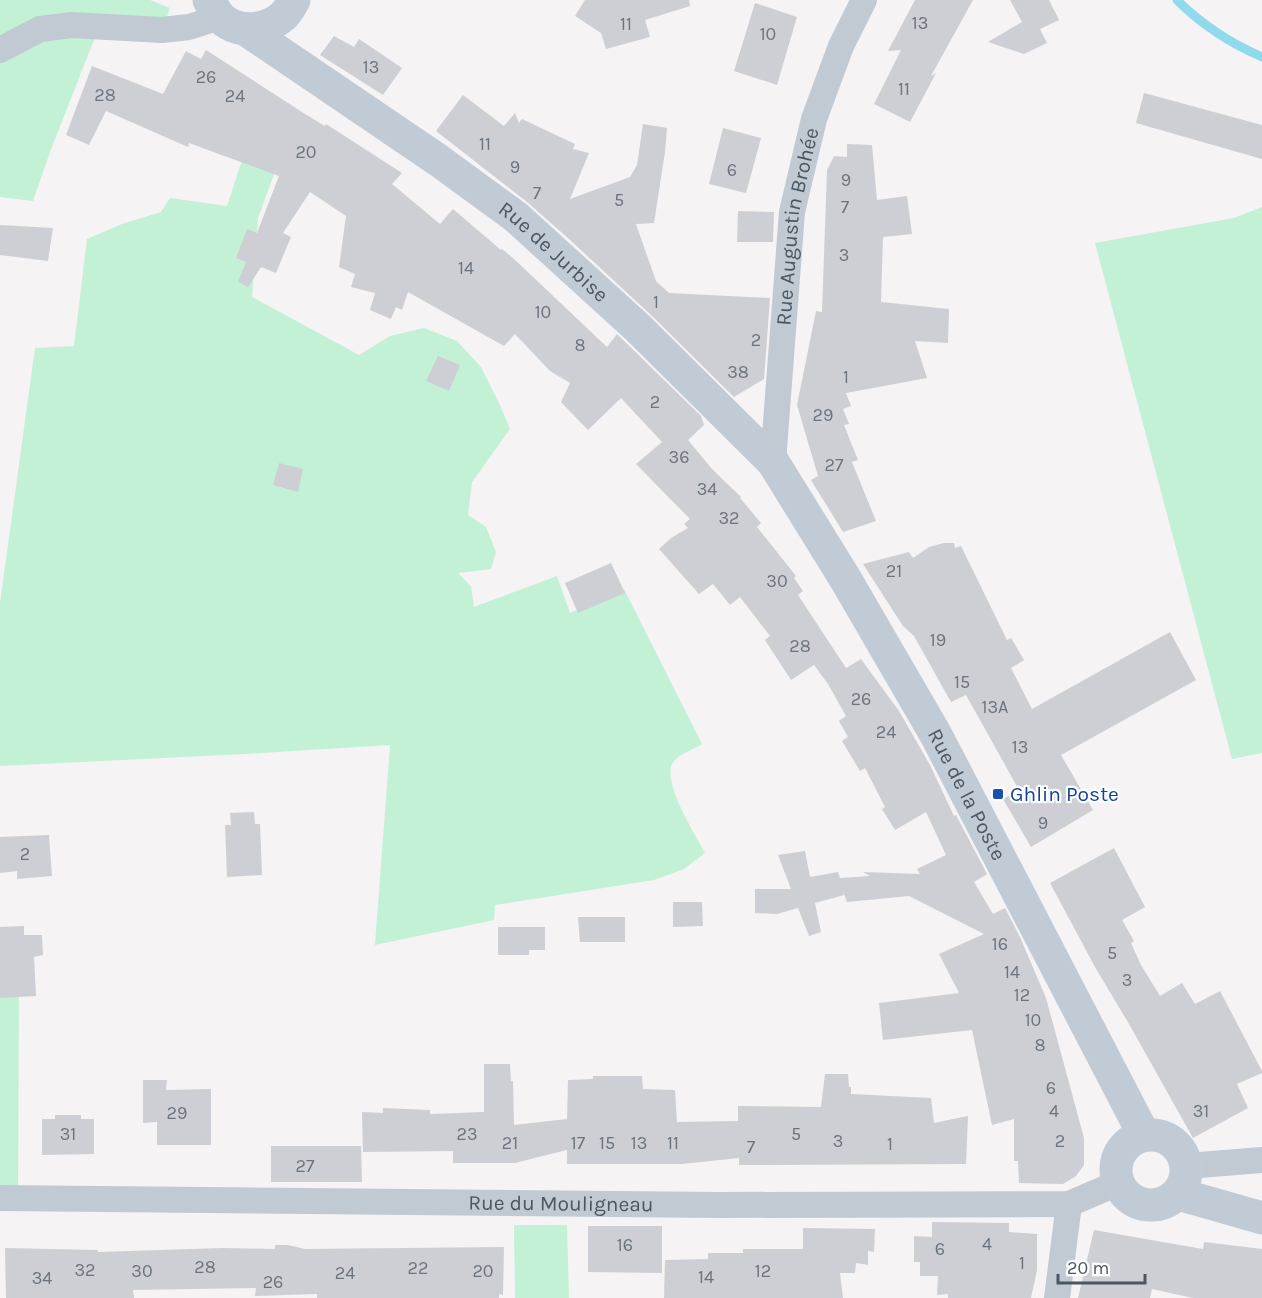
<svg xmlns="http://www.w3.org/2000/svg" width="1262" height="1298" font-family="Karla,sans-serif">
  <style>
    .green { fill: #c3f1d5 }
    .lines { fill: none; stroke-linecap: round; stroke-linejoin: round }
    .stream { stroke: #90daee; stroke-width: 9 }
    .building { fill: #cdcfd5 }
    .street { stroke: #c1cad2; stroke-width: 26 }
    .secondary { stroke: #c1cbd6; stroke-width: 33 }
    .transit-dot { fill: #1a4fb4; stroke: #fff; stroke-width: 2 }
    .labels { text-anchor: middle; stroke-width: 4.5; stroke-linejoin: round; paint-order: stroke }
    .number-label { font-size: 18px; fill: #6b747e }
    .street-label { font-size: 21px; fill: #4a5661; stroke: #fff }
    .transit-label { font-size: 21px; fill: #164399; stroke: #fff; text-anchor: start }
  </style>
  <rect width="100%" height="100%" fill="#f5f3f3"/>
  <!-- green -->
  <path class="green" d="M0,0H150L170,8L162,30L99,27L50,152L33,201L0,197Z
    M247,145L280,158L258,218L252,297L359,355L390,336L424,328L457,341L481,367L500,405L510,429L472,482L468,515L486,527L496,552L491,569L458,573L471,586L474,607L557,576L570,613L624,589L702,744C694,749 680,754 674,761C659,779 696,835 705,853L684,869L654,880L495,905L494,920L375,945L390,745L245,754L0,766V603L35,348L74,346L87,239L122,224L161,212L170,198L227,206Z
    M1262,207V753L1232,759L1095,243L1234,218Z
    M19,991L18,1198H0V992Z
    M514,1225H567L569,1298H515Z"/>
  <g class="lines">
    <!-- stream -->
    <path class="stream" d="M1177,0C1202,25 1230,43 1262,57"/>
  </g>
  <!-- building -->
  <path class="building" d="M585,0H689L690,6L645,20L650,37L606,49L601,33L575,16Z
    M915,0H973L931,76L936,73L910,122L874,104L901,50L888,51Z
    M1010,0H1049L1059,20L1040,29L1047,43L1024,54L988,42L1022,22Z
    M755,3L797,17L777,85L734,71Z
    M334,36L354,47L359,39L402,68L383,95L320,55Z
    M206,50L305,114L325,126L326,124L402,173L392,184L440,224L453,209L501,250L502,249L513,258L607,347L617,334L701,416L704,425L688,440L712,469L741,497L740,498L761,523L757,527L796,576L794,578L803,591L798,595L846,668L861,659L899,711L930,765L954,816L956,815L987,874L974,882L993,914L1005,908L1020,937L1046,998L1084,1138V1165L1076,1176L1063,1184L1019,1183L1018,1161H1014V1119L992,1125L972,1030L883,1040L879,1003L959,993L939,954L984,934L909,896L847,902L843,891L844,895L815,903L821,932L809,936L798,908L777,914L755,913V889H791L778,855L805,851L810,877L838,872L840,878L870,876L863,872L920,874L917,869L946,855L926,812L895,830L882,809L885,807L865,768L860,771L842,741L848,737L839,721L846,716L828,684L814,665L791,680L765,640L770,636L740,597L730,605L713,584L699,594L659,549L671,538L688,528L684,524L690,519L636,464L662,442L621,398L588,430L561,402L570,383L550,371L515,334L504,346L408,292L402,310L396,307L391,319L370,310L375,293L351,287L355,274L339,267L346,216L310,192L283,233L291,237L276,273L261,267L248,287L238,282L246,262L236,258L247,229L257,233L279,176L189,143L188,147L106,111L89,145L66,135L92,66L163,94L186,51L201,59Z
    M1144,93L1262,125V159L1136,123Z
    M463,95L504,126L515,113L519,123L522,119L575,144L573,149L589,153L570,199L630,177L637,165L643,124L667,128L665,152L654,223L636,224L656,281L669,293L770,298L764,379L734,397L651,315L569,239L527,202L436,131Z
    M723,128L761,138L746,193L709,184Z
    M847,144L872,145L877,200L907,196L912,234L883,237L881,302L949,309L948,343L915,341L927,378L846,393L851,406L843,409L849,424L844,425L858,460L852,462L876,521L843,532L811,480L818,476L797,405L816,311L822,312L827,170L834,156L847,157Z
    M738,211L774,212L773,242H737Z
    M0,225L53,228L48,261L0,255Z
    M438,356L460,365L449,391L426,381Z
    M279,463L303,469L298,492L273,485Z
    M944,543H954L955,548L961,546L1007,640L1011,638L1024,660L1011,668L1032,709L1170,632L1196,680L1061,755L1093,810L1031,847L1003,799L1019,790L966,695L951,702L914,636L903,626L863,564L909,552L913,558L929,547Z
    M611,563L625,593L578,613L565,583Z
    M254,812L255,824H260L262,875L227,877L225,825H231L230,813Z
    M49,835L52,876L17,879V871L0,873V837Z
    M1114,848L1145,907L1122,920L1134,941L1131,943L1141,965L1160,996L1182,983L1195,1004L1220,991L1262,1071V1073L1237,1084L1248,1108L1193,1138L1129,1024L1095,967L1050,883Z
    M673,902H702L703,926L673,927Z
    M578,917H625V942H580Z
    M24,926V935H42L43,955L34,957L36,996L0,998V927Z
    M498,927H545V950H529V955H498Z
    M484,1064H510L511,1081H513L514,1125L567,1119L568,1080L593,1079V1076H642L643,1089L675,1090L677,1122L738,1121V1106L821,1107L825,1074H848L849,1087H851V1094L931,1098L934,1123L968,1116L966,1164L739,1165V1158L682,1164H567V1150L515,1163H453V1151L363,1152L362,1112L383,1113V1108L430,1110V1114L484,1112Z
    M143,1080H167L166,1090L211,1089V1145H157V1122L143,1123Z
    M55,1115H81V1119H94V1154L42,1155V1119H55Z
    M271,1146H361L362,1182H271Z
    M932,1222L1009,1223V1232L1037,1234V1270L1031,1298H948V1294L937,1295L938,1276H920V1262H914V1236L932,1237Z
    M588,1226H662V1273L588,1272Z
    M803,1228L875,1229L874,1252L868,1251V1265L856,1263L855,1273H840L843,1298H664L665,1260L708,1259V1253H743V1249H803Z
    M1094,1230L1203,1249L1204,1242L1262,1249V1298H1193L1152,1289L1150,1298H1078Z
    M275,1245H288L305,1249L504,1247L503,1295L499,1294V1298H317V1294L255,1296L256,1288L133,1290L134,1298H6L5,1248L98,1250V1252L223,1248L275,1249Z"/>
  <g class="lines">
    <!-- street -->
    <g class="street">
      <path d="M0,50L40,29L72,25L162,30L189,27L220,17"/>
      <path id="s1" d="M773,462L792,212L814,119L841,46L864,0"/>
      <path d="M1187,1166L1262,1160"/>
      <path id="s2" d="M0,1198L719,1205L1069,1204L1118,1183"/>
      <path d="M1057,1298L1069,1204"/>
    </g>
    <!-- secondary -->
    <g class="secondary">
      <path d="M209,0C212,5 215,11 219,16C236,35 266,31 283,16C288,12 291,5 294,0"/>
      <path id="s3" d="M245,29L438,160L516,217L638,328L773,462L846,580L936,735L1144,1135"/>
      <circle cx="1151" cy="1170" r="35"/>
      <path d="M1178,1194L1262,1218"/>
    </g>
  </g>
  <!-- markers -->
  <rect class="transit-dot" x="992" y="788" width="12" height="12" rx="3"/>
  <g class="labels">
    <!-- number labels -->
    <g class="number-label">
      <text x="920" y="29">13</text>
      <text x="626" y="30">11</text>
      <text x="768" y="40">10</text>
      <text x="371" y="73">13</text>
      <text x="206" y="83">26</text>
      <text x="904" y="95">11</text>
      <text x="105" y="101">28</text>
      <text x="235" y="102">24</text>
      <text x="485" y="150">11</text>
      <text x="306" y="158">20</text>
      <text x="515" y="173">9</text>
      <text x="732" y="176">6</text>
      <text x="846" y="186">9</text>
      <text x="537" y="199">7</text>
      <text x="619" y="206">5</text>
      <text x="845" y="213">7</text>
      <text x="844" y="261">3</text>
      <text x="466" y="274">14</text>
      <text x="656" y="308">1</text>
      <text x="543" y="318">10</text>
      <text x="756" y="346">2</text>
      <text x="580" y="351">8</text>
      <text x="738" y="378">38</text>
      <text x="846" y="383">1</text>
      <text x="655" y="408">2</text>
      <text x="823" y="421">29</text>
      <text x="679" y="463">36</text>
      <text x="834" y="471">27</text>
      <text x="707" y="495">34</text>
      <text x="729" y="524">32</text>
      <text x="894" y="577">21</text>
      <text x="777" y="587">30</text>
      <text x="938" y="646">19</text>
      <text x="800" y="652">28</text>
      <text x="962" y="688">15</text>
      <text x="861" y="705">26</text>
      <text x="995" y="713">13A</text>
      <text x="886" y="738">24</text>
      <text x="1020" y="753">13</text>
      <text x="1043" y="829">9</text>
      <text x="25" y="860">2</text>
      <text x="1000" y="950">16</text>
      <text x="1112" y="959">5</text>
      <text x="1012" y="978">14</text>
      <text x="1127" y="986">3</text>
      <text x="1022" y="1001">12</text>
      <text x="1033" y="1026">10</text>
      <text x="1040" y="1051">8</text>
      <text x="1051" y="1094">6</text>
      <text x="1054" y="1117">4</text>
      <text x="1201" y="1117">31</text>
      <text x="177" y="1119">29</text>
      <text x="68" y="1140">31</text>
      <text x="467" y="1140">23</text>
      <text x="796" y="1140">5</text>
      <text x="838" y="1147">3</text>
      <text x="1060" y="1147">2</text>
      <text x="510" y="1149">21</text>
      <text x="578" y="1149">17</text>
      <text x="607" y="1149">15</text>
      <text x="639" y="1149">13</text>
      <text x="673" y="1149">11</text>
      <text x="890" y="1150">1</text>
      <text x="751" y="1153">7</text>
      <text x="305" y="1172">27</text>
      <text x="987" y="1250">4</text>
      <text x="625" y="1251">16</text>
      <text x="940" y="1255">6</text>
      <text x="1022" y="1269">1</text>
      <text x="205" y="1273">28</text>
      <text x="418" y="1274">22</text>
      <text x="85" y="1276">32</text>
      <text x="142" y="1277">30</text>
      <text x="483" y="1277">20</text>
      <text x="763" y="1277">12</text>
      <text x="345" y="1279">24</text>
      <text x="706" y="1283">14</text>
      <text x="42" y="1284">34</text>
      <text x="273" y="1288">26</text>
    </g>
    <!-- street labels -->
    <g class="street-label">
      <text dy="7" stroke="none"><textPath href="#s1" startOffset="237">Rue Augustin Brohée</textPath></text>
      <text dy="7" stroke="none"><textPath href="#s3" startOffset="381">Rue de Jurbise</textPath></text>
      <text dy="7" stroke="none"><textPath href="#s3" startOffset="1070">Rue de la Poste</textPath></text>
      <text dy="7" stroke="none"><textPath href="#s2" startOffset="561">Rue du Mouligneau</textPath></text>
    </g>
    <!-- transit labels -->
    <g class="transit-label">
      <text x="1010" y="801">Ghlin Poste</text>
    </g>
  </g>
  <!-- scale -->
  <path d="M1058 1274v9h87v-9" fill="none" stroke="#4a5661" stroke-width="3"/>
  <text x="1067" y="1274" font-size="18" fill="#4a5661" stroke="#ffffff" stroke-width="4.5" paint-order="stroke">20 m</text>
</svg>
